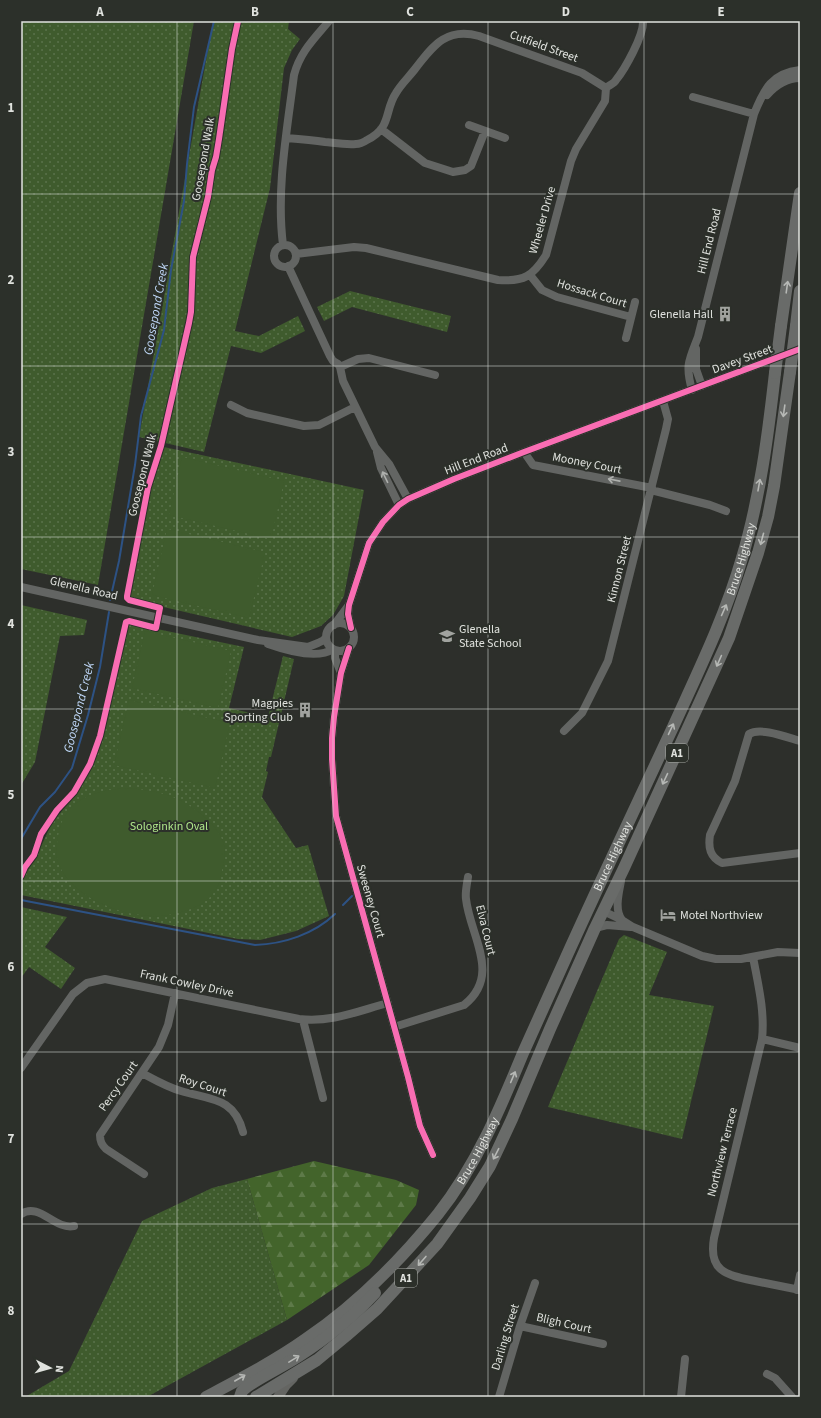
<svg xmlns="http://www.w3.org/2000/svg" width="821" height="1418" font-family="'Source Sans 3',sans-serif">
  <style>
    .grass { fill: url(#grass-dots) }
    .forest { fill: url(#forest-firs) }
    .pitch { fill: #3f5b2d }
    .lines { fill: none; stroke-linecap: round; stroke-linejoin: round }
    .stream { stroke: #2d5284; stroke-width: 2 }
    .minor { stroke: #636563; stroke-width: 8 }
    .major { stroke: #646562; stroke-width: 10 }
    .highway { stroke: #696b69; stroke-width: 12 }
    .highway-bridge { stroke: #696b69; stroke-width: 12 }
    .cycleway-casing { stroke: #2c302a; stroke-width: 8 }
    .cycleway { stroke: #f96db3; stroke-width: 6 }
    .oneway { stroke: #b6b8b5 }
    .oneway2 { stroke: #aeb0ad }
    .grid { fill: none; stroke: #e0e2de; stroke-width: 1; stroke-opacity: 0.55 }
    .labels { text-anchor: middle; stroke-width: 4; stroke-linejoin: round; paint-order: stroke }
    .shield { fill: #2c302a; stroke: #aaada8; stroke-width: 1 }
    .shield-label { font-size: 11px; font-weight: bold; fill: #e0e2de }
    .street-label { font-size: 12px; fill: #e0e2de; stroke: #2c302a }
    .poi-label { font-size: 12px; fill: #e0e2de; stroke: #2c302a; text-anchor: end }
    .park-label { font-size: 12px; fill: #afe68a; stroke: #2c302a }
    .water-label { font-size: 13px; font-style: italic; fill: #c1d8fa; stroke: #2c302a }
    .neatline { fill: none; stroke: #e0e2de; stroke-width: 1.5 }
    .grid-label { font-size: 13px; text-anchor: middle; font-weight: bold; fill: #e0e2de }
  </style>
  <defs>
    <pattern id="grass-dots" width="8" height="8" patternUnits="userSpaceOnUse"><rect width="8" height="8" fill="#3f5b2d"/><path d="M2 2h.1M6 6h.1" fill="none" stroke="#5a724b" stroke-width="1.8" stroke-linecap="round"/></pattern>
    <pattern id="forest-firs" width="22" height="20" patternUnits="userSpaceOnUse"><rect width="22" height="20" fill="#43642b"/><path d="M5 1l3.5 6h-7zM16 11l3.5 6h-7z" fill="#5e7a49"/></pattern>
  </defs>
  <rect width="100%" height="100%" fill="#2d2f2b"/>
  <!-- grass -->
  <path class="grass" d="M21,21H194L98,585L21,569Z
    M213,21H289L288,29L300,39L292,50L284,68L270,188L235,331L259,336L298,316L305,331L261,353L231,346L204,452L139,437Z
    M350,291L451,316L447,332L352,307L324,321L317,307Z
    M164,447L364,490L344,596L333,615L321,626L292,637L129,599L149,489Z
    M21,605L87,620L84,635L60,636L35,762L21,785Z
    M128,623L244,647L229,708L268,717L283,656L294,659L271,757H269L266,771L268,772L262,797L296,848L308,845L329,916L296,931L260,940L238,939L21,895V883L26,872L35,859L52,823L66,806L90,769L106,725Z
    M21,907L67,917L45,947L75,968L61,989L29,967L21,978Z
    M624,935L667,952L649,995L714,1006L682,1139L548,1107L619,939Z
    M247,1179L287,1320L147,1397H25L69,1371L142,1221L212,1188Z"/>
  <!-- forest -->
  <path class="forest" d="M314,1161L396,1180L419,1190L416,1205L369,1265L287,1320L247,1179Z"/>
  <!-- pitch -->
  <path class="pitch" d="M182,457L284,481L271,539L169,515Z
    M167,529L265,552L249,618L152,595Z
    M145,631L231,651L218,708L132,688Z
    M129,700L230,723L215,788L114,765Z
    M128,788C140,789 154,791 167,795C187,801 219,823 224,845C226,856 223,865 221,875C220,880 219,885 216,889C207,907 179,914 161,916C125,918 66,897 57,858C55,849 58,839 59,831C67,797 98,790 128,788Z"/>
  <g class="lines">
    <!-- stream -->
    <path class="stream" d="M110,600L119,561L135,465L141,416L164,330L171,270L184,201L187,164L194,107L214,21
      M21,839L40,807L55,792L72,768L88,715L100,667L109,612
      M21,900L255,945C284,944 314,934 335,914
      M343,905L352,896"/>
    <!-- minor -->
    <path class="minor" d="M767,95C776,85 786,78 800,78
      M693,97L754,114
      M469,125L505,138
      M381,129L425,163L453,172L465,170L471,166L485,131
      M286,138C299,139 312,140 325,142C335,143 346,145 356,144C359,144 364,142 367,140C392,128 384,111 396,93C401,84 409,77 415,69C433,46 446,27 479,36L582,73L606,88
      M283,245C276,189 287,131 294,75C300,52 314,39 329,21
      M274 256a11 11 0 1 1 22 0a11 11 0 1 1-22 0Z
      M296,254L354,247L366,248L498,280C524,282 533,276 546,255L571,161L576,149L605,101L606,88C609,85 614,84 616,80C625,69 644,35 643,21
      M288,266L330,356L333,361L338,364L340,367L343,381L375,447L389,464L408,499
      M530,275L542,290L557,297L631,317
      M626,338L635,302
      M696,349V369L702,386
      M340,367L358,359L369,358L435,375
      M692,390C685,365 689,360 698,337L754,114C764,89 772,73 800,70
      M231,405L247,413L304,426L319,425L355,407
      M377,452L381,468L399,505
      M524,452L533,465L652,488
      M651,490L710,505L726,511
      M21,587L258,640L308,647L318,643L324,640L326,637
      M326 637a14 14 0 1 1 28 0a14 14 0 1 1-28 0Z
      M334,625L349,605
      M351,628L348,614L349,605L369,543L383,522L399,505L408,499L454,479L524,452L800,349
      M268,644C285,650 317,660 333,649
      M349,648L341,673L334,717L332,738V759L336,816L408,1077L420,1126L433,1155
      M335,650V658L341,673
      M564,731L582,713L608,661L666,429L668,419L663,401
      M800,741C786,737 761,727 749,734L735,781L710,835C708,848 710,857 722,863L800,853
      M621,881C619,892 614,910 622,920
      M603,911L622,920L633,927L702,956L716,959H741L778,952L800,953
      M595,928L607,925L631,927
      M753,957C758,984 765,1011 762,1039L714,1238C708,1272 727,1275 755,1281C770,1284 785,1287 800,1290
      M303,1020L323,1098
      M394,1027L464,1005C502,975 470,936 466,899C465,892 467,884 468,877
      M762,1039L800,1048
      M21,1068L73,994L87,983L105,979L299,1019C331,1023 358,1011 388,1003
      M142,1073C155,1080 167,1087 181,1091C211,1100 234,1097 243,1132
      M144,1174L106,1149C102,1145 100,1142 100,1135L159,1047L168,1025L175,993
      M21,1214C40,1202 54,1230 74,1226
      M797,1290L800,1275
      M520,1326L603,1344
      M767,1374L775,1378L792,1397
      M499,1397L520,1326L535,1283
      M681,1397L685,1359"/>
    <!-- major -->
    <path class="major" d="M278,1397L286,1385L293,1378"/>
    <!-- highway -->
    <g class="highway">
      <path d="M781,326L800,193"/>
      <path d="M796,326L800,291"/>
      <path id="s1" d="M206,1397C240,1379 275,1361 306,1339C356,1305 400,1261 438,1214C476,1166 500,1109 523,1053C538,1020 553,987 568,953C602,878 638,802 673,727C698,672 725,617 742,558C760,498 768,435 775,373"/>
      <path d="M240,1397L242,1391L248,1386C264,1375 282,1367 299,1356C327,1338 353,1317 375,1293"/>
      <path d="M256,1397L317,1360L346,1336L377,1309L437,1244L470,1198L490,1166L512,1119L550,1029L595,928L624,868L729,638L758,553L768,517L774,486L790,372"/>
    </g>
    <!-- highway-bridge -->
    <path class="highway-bridge" d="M790,372L796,326
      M775,373L781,326"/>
    <defs>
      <path id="cycleway" d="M351,628L348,614L349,605L369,543L383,522L399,505L408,499L454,479L524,452L800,349
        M349,648L341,673L334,717L332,738V759L336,816L408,1077L420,1126L433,1155
        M21,876L25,867L34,855L41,834L57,810L74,792L90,764L100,736L126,622L129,621L156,628L160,608L129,600L127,598V596L148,487L161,446L189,323L191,312L193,257L208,197L212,170L216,157L219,139L232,49L238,21"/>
    </defs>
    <!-- cycleway casing -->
    <use href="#cycleway" class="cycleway-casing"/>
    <!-- cycleway -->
    <use href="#cycleway" class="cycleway"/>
  </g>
  <!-- one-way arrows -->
  <defs><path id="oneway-shaft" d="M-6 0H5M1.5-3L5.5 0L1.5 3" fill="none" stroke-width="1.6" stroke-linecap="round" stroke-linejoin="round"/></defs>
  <g class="oneway">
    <use href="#oneway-shaft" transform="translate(787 287) rotate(-82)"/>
    <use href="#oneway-shaft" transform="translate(784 411) rotate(98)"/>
    <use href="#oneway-shaft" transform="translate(759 485) rotate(-80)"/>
    <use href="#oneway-shaft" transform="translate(762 539) rotate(105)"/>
    <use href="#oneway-shaft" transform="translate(724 610) rotate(-66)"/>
    <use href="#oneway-shaft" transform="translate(719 661) rotate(114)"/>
    <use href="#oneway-shaft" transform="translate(671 729) rotate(-65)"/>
    <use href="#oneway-shaft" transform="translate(665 779) rotate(115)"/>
    <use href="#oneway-shaft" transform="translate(513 1077) rotate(-67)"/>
    <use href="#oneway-shaft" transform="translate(496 1154) rotate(117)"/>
    <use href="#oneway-shaft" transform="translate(422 1261) rotate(131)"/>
    <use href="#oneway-shaft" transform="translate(294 1359) rotate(-31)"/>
    <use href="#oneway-shaft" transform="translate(240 1378) rotate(-30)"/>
  </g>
  <g class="oneway2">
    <use href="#oneway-shaft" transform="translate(385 477) rotate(-116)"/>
    <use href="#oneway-shaft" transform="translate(614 480) rotate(-169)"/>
  </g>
  <!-- grid -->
  <path class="grid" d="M177,21V1397M333,21V1397M488,21V1397M644,21V1397M21,194H800M21,366H800M21,537H800M21,709H800M21,881H800M21,1052H800M21,1224H800"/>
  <!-- icons -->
  <defs>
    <symbol id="building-bare" viewBox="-9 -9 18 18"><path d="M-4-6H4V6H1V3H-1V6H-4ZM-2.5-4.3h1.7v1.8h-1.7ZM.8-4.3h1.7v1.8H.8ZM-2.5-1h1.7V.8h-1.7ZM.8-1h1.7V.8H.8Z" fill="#a1a39f" stroke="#2c302a" stroke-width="2.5" paint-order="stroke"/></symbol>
    <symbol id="school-bare" viewBox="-9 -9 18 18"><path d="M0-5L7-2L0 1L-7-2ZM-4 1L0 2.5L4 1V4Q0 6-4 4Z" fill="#a1a39f" stroke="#2c302a" stroke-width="2.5" paint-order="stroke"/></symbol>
    <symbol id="hotel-bare" viewBox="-9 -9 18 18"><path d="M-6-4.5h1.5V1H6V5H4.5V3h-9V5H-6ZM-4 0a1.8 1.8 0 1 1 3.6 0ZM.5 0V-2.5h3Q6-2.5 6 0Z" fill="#a1a39f" stroke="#2c302a" stroke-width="2.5" paint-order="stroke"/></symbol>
  </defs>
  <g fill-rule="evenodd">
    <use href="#building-bare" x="714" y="303" width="22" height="22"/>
    <use href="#school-bare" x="436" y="625" width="22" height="22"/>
    <use href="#building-bare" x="294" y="699" width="22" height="22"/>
    <use href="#hotel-bare" x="657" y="904" width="22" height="22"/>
  </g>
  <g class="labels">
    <!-- shield labels -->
    <g class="shield">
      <rect x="666" y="744" width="22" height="18" rx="3"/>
      <rect x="395" y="1269" width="22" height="18" rx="3"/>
    </g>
    <g class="shield-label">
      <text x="677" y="757">A1</text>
      <text x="406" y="1282">A1</text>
    </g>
    <!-- street labels -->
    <g class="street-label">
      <text transform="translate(544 46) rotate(20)" y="4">Cutfield Street</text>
      <text transform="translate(203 159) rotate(-80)" y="4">Goosepond Walk</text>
      <text transform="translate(542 220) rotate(-74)" y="4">Wheeler Drive</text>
      <text transform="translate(709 241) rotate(-76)" y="4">Hill End Road</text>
      <text transform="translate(592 293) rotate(17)" y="4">Hossack Court</text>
      <text transform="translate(742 359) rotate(-20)" y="4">Davey Street</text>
      <text transform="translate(476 459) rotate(-21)" y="4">Hill End Road</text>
      <text transform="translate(587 463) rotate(11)" y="4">Mooney Court</text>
      <text transform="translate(142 475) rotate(-76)" y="4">Goosepond Walk</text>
      <text dy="4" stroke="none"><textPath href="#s1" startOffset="1021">Bruce Highway</textPath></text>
      <text transform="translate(619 569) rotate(-76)" y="4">Kinnon Street</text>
      <text transform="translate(84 588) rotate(13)" y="4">Glenella Road</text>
      <text dy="4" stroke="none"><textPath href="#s1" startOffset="697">Bruce Highway</textPath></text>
      <text transform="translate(371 901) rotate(74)" y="4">Sweeney Court</text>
      <text transform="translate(486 930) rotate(76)" y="4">Elva Court</text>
      <text transform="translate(187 983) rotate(12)" y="4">Frank Cowley Drive</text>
      <text transform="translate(203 1085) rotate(18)" y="4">Roy Court</text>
      <text transform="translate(118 1086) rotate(-55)" y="4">Percy Court</text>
      <text dy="4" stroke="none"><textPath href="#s1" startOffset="373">Bruce Highway</textPath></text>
      <text transform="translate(722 1152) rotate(-76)" y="4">Northview Terrace</text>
      <text transform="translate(564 1323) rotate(13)" y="4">Bligh Court</text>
      <text transform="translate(505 1337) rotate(-73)" y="4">Darling Street</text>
    </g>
    <!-- poi labels -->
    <g class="poi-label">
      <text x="713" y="318">Glenella Hall</text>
      <text x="459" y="633" text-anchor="start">Glenella<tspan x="459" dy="14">State School</tspan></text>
      <text x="293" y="707">Magpies<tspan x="293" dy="14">Sporting Club</tspan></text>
      <text x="680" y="919" text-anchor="start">Motel Northview</text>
    </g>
    <!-- park labels -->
    <g class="park-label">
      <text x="169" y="830">Sologinkin Oval</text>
    </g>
    <!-- water labels -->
    <g class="water-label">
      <text transform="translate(155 309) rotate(-80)" y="5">Goosepond Creek</text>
      <text transform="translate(78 707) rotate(-76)" y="5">Goosepond Creek</text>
    </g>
  </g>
  <!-- border -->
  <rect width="821" height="1418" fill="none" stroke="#2c302a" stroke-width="44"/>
  <!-- north arrow -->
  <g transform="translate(50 1368) rotate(96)" stroke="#2c302a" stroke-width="3" paint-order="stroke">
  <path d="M0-3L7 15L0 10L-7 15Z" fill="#e0e2de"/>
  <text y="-6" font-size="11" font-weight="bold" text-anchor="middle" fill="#e0e2de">N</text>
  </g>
  <rect x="22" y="22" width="777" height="1374" class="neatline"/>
  <g class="grid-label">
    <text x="100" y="16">A</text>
    <text x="255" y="16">B</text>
    <text x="410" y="16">C</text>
    <text x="566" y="16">D</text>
    <text x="721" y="16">E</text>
    <text x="11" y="112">1</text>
    <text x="11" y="284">2</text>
    <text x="11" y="456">3</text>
    <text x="11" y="628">4</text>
    <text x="11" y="799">5</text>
    <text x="11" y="971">6</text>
    <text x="11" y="1143">7</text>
    <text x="11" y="1315">8</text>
  </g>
</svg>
